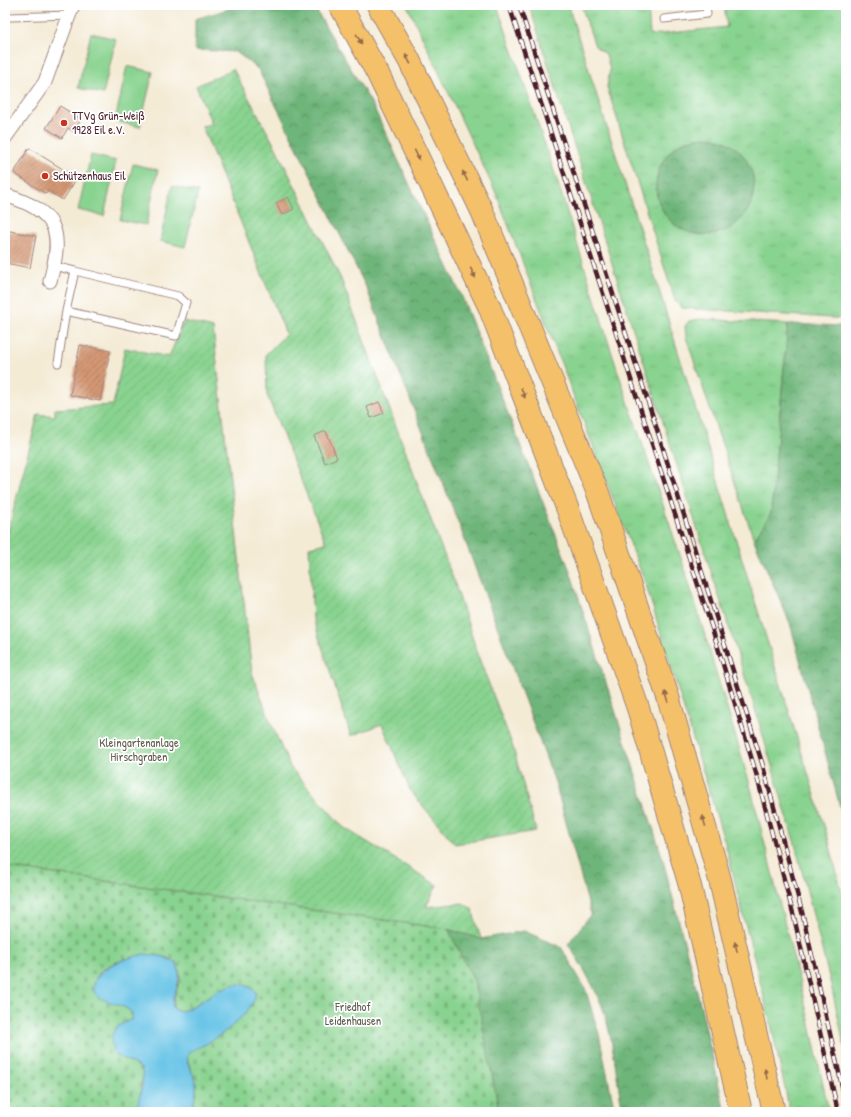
<svg xmlns="http://www.w3.org/2000/svg" width="851" height="1117" font-family="'Patrick Hand',sans-serif">
  <style>
    .grass { fill: url(#grass-tufts); stroke: #6a795e }
    .forest { fill: url(#forest-crowns); stroke: #5c6a52 }
    .cemetery { fill: url(#cemetery-stones); stroke: #6a795e }
    .garden { fill: url(#garden-furrows); stroke: #6a795e }
    .pitch { fill: #89d390; stroke: #6a795e }
    .water { fill: #69c4e7; stroke: #5a7289 }
    .building { fill: url(#building-hatch) }
    .lines { fill: none; stroke-linecap: round; stroke-linejoin: round }
    .lane-casing { stroke: #9f8580; stroke-width: 9 }
    .street-casing { stroke: #9f8580; stroke-width: 15 }
    .highway-casing { stroke: #9f8580; stroke-width: 24 }
    .lane { stroke: #fff; stroke-width: 7 }
    .street { stroke: #fff; stroke-width: 13 }
    .highway { stroke: #f4c16b; stroke-width: 22 }
    .rail-casing { stroke: #4a1f2b; stroke-width: 4.5 }
    .rail { stroke: #fff; stroke-width: 3; stroke-dasharray: 9; stroke-linecap: butt }
    .oneway { fill: #966848 }
    .poi-dot { fill: #c8321e; stroke: #fff; stroke-width: 1.5 }
    .labels { text-anchor: middle; stroke-width: 3.5; stroke-linejoin: round; paint-order: stroke }
    .poi-label { font-size: 12px; fill: #4a1f2b; stroke: #fff; text-anchor: start }
    .park-label { font-size: 12px; fill: #605e4e; stroke: #fff }
  </style>
  <defs>
    <pattern id="grass-tufts" width="24" height="20" patternUnits="userSpaceOnUse"><rect width="24" height="20" fill="#89d390"/><path d="M3 7l-1-3M5 7V3M7 7l1-3M15 17l-1-3M17 17v-4M19 17l1-3" fill="none" stroke="#78b57c"/></pattern>
    <pattern id="forest-crowns" width="20" height="18" patternUnits="userSpaceOnUse"><rect width="20" height="18" fill="#6eb57a"/><path d="M2 6a3 3 0 1 1 6 0M12 15a3 3 0 1 1 6 0" fill="none" stroke="#5c9364"/></pattern>
    <pattern id="cemetery-stones" width="16" height="16" patternUnits="userSpaceOnUse"><rect width="16" height="16" fill="#89d390"/><path d="M2 7V4a2 2 0 0 1 4 0v3zM10 15v-3a2 2 0 0 1 4 0v3z" fill="#78b57c"/></pattern>
    <pattern id="garden-furrows" width="10" height="10" patternUnits="userSpaceOnUse"><rect width="10" height="10" fill="#89d390"/><path d="M-1 1l2-2M0 10L10 0M9 11l2-2" fill="none" stroke="#78b57c"/></pattern>
    <pattern id="building-hatch" width="6" height="6" patternUnits="userSpaceOnUse"><rect width="6" height="6" fill="#d49874"/><path d="M-1 1l2-2M0 6l6-6M5 7l2-2" fill="none" stroke="#ae7b5f"/></pattern>
  </defs>
  <rect width="100%" height="100%" fill="#fff"/>
  <filter id="ink" filterUnits="userSpaceOnUse"><feTurbulence type="fractalNoise" baseFrequency=".025" numOctaves="2"/><feDisplacementMap in="SourceGraphic" scale="8" xChannelSelector="R" yChannelSelector="G"/><feConvolveMatrix kernelMatrix="1 2 1 2 8 2 1 2 1" color-interpolation-filters="sRGB"/></filter>
  <filter id="wash" filterUnits="userSpaceOnUse"><feTurbulence type="fractalNoise" baseFrequency=".012" numOctaves="4" result="noise"/><feDisplacementMap in="SourceGraphic" scale="16" xChannelSelector="R" yChannelSelector="G"/><feGaussianBlur stdDeviation="0.9" result="paint"/><feColorMatrix in="noise" values="0 0 0 0 0 0 0 0 0 0 0 0 0 0 0 0 0 1.4 0 .05"/><feComposite in="paint" operator="in"/></filter>
  <g filter="url(#wash)">
    <rect width="100%" height="100%" fill="#f4ebd5"/>
    <!-- grass -->
    <path class="grass" d="M407,5H497L555,174L616,366L686,573L749,781L809,1020L829,1112H790L772,1029L725,843L645,582L496,193Z
      M529,5H568L659,290L828,838L846,909V1054L832,989L795,844L753,702Z
      M581,5H648L650,35L727,27L724,5H846V319L682,308L675,301L607,87L610,70L606,54L595,46Z
      M700,319L788,324L771,513L754,540L686,337L685,326L689,321Z"/>
    <!-- forest -->
    <path class="forest" d="M234,5H313L373,106L462,297L570,571L662,856L701,1007L725,1112H623C616,1077 614,1040 602,1006C593,984 581,964 568,944L591,914L555,782L457,519L366,287L258,69L236,52L195,50V19L235,7Z
      M656 186a49 49 0 1 1 98 0a49 49 0 1 1-98 0Z
      M788,324L846,326V829L790,623L754,540L771,513Z
      M448,929L481,939L524,931L561,947L585,988L599,1034L615,1112H499L474,981Z"/>
    <!-- cemetery -->
    <path class="cemetery" d="M5,867L448,929L474,981L499,1112H191C194,1103 198,1089 195,1080C192,1071 188,1065 187,1055L194,1048L211,1041L244,1014L250,987C228,978 209,999 189,1008C185,1010 182,1012 177,1011L173,1008C172,994 183,983 179,970C172,944 113,958 100,972C96,978 93,985 94,992C107,1002 122,1002 132,1013L131,1020L125,1022L143,1073L138,1112H5Z"/>
    <!-- garden -->
    <path class="garden" d="M233,69L276,148L341,279L455,584L479,658L512,744L536,831L455,844L411,792L382,724L351,736L313,619L309,547L326,543L267,395L266,354L286,334L202,126L212,124L196,86Z
      M184,321L213,328L252,673L270,721L290,767L343,827L437,885L426,907L463,903L472,909L481,939L448,929L5,867V543L38,414L55,416V409L113,405L125,348L169,357Z"/>
    <!-- pitch -->
    <path class="pitch" d="M91,33L116,39L103,94L78,88Z
      M127,66L153,72L140,127L115,121Z
      M91,155L116,161L104,216L78,210Z
      M133,164L158,170L146,225L120,220Z
      M172,186L198,192L185,247L160,241Z"/>
    <!-- water -->
    <path class="water" d="M144,954L161,956L176,962C185,983 171,990 173,1008L177,1011C182,1012 185,1010 189,1008C211,998 234,971 256,992C256,1009 225,1033 211,1041C204,1046 196,1048 189,1052C183,1064 195,1072 196,1083C197,1093 194,1103 191,1112H138C136,1097 147,1083 141,1068L114,1054C108,1034 112,1027 131,1020L132,1013C121,1001 101,1004 94,992C91,967 125,959 144,954Z"/>
    <g id="blocks">
      <!-- building -->
      <path class="building" d="M60,106L81,119L74,132L68,128L62,138L46,128Z
        M29,148L77,178L63,200L48,191L46,194L14,173Z
        M288,197L294,209L282,215L276,203Z
        M5,230L36,236L30,268L5,263Z
        M80,345L110,351L100,401L70,395Z
        M379,402L384,413L371,418L367,407Z
        M326,431L337,458L325,463L314,436Z"/>
    </g>
  </g>
  <g filter="url(#ink)">
    <use href="#blocks" fill-opacity="0" stroke="#9f8580" stroke-width="1"/>
    <g class="lines">
      <defs>
        <path id="lane" d="M10,17L70,15
          M664,19L707,14L706,5
          M54,266L75,271L66,311L58,363
          M66,311L176,336L186,303L178,296L75,271"/>
        <path id="street" d="M5,138L45,82L73,5
          M5,195C57,211 64,230 50,281"/>
        <path id="highway" d="M340,5L378,74L489,306L568,510L638,708L690,886L741,1112
          M378,5L409,60L482,211L598,493L668,697L720,880L774,1112"/>
      </defs>
      <!-- lane casing -->
      <use href="#lane" class="lane-casing"/>
      <!-- street casing -->
      <use href="#street" class="street-casing"/>
      <!-- highway casing -->
      <use href="#highway" class="highway-casing"/>
      <!-- lane -->
      <use href="#lane" class="lane"/>
      <!-- street -->
      <use href="#street" class="street"/>
      <!-- highway -->
      <use href="#highway" class="highway"/>
      <defs>
        <path id="rail" d="M509,5L712,628L756,773L794,917L838,1112
          M519,5L654,420L763,766L802,912L846,1103"/>
      </defs>
      <!-- rail casing -->
      <use href="#rail" class="rail-casing"/>
      <!-- rail -->
      <use href="#rail" class="rail"/>
    </g>
    <!-- one-way arrows -->
    <defs><path id="oneway-solid" d="M-6-.8H1V-3.2L6.5 0L1 3.2V.8H-6Z"/></defs>
    <g class="oneway">
      <use href="#oneway-solid" transform="translate(359 39) rotate(61)"/>
      <use href="#oneway-solid" transform="translate(408 59) rotate(-118)"/>
      <use href="#oneway-solid" transform="translate(417 155) rotate(64)"/>
      <use href="#oneway-solid" transform="translate(465 176) rotate(-116)"/>
      <use href="#oneway-solid" transform="translate(473 273) rotate(64)"/>
      <use href="#oneway-solid" transform="translate(523 393) rotate(69)"/>
      <use href="#oneway-solid" transform="translate(667 697) rotate(-108)"/>
      <use href="#oneway-solid" transform="translate(704 821) rotate(-106)"/>
      <use href="#oneway-solid" transform="translate(736 947) rotate(-103)"/>
      <use href="#oneway-solid" transform="translate(766 1074) rotate(-102)"/>
    </g>
  </g>
  <!-- markers -->
  <g class="poi-dot">
    <circle cx="64" cy="123" r="4"/>
    <circle cx="45" cy="176" r="4"/>
  </g>
  <g class="labels">
    <!-- poi labels -->
    <g class="poi-label">
      <text x="72" y="120">TTVg Grün-Weiß<tspan x="72" dy="14">1928 Eil e.V.</tspan></text>
      <text x="53" y="180">Schützenhaus Eil</text>
    </g>
    <!-- park labels -->
    <g class="park-label">
      <text x="139" y="747">Kleingartenanlage<tspan x="139" dy="14">Hirschgraben</tspan></text>
      <text x="353" y="1011">Friedhof<tspan x="353" dy="14">Leidenhausen</tspan></text>
    </g>
  </g>
  <!-- margin -->
  <rect width="851" height="1117" fill="none" stroke="#fff" stroke-width="20"/>
</svg>
